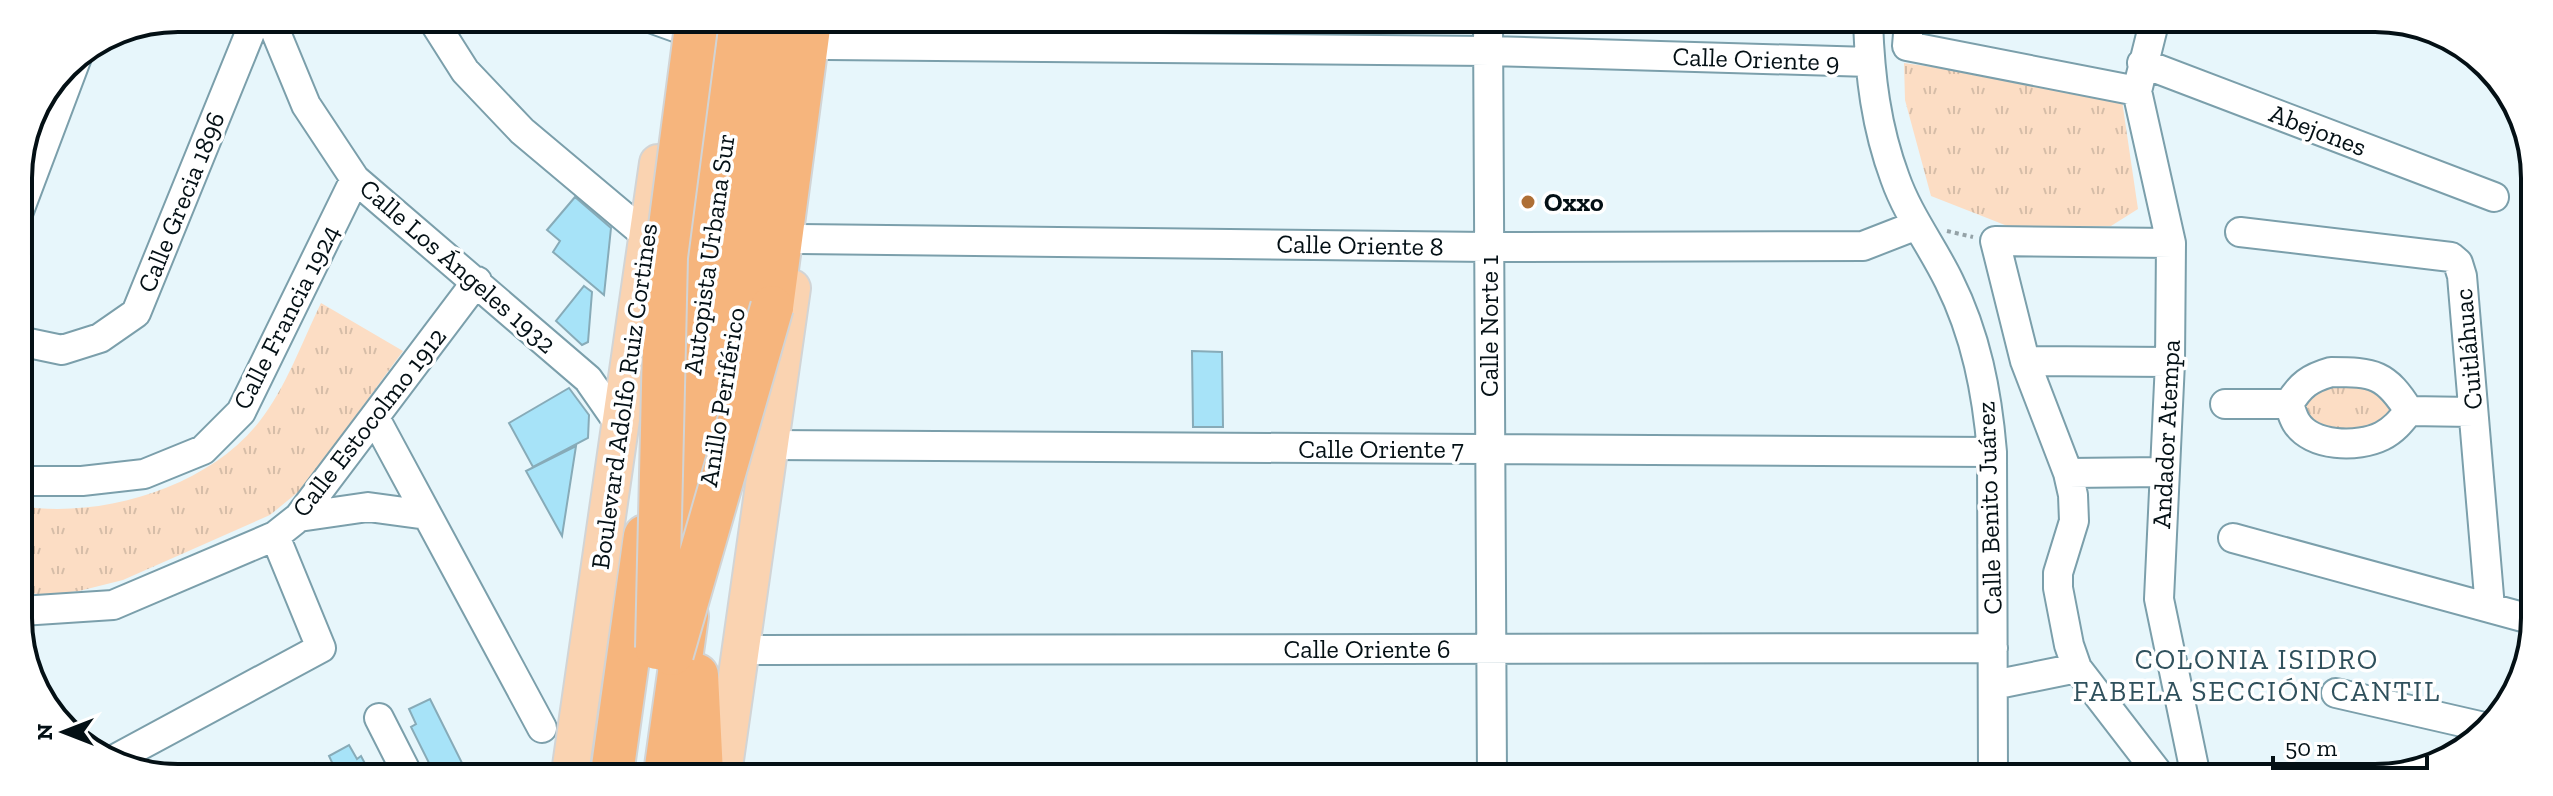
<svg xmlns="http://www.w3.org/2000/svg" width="2553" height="796" font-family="'Zilla Slab',serif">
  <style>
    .grass { fill: url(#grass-tufts) }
    .building { fill: #a7e3f8; stroke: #87abb8; stroke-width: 2 }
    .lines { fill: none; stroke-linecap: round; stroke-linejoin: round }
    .minor-casing { stroke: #7b9fab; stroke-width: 32 }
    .major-casing { stroke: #d2d4d5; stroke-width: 40 }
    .highway-casing { stroke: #d2d4d5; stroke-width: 46 }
    .path { stroke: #94a2a7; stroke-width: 4; stroke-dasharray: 4 4; stroke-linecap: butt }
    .minor { stroke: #fff; stroke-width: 28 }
    .major { stroke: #fad3b1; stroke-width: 36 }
    .highway { stroke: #f6b57d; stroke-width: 42 }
    .highway-bridge-casing { stroke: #d2d4d5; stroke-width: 46; stroke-linecap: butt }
    .highway-bridge { stroke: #f6b57d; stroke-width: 42 }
    .poi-dot { fill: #ae6f35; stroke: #fff; stroke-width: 3 }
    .labels { text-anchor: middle; stroke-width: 7; stroke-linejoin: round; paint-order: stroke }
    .street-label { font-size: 26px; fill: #041015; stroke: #fff }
    .poi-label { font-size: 26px; font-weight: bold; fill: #041015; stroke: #fff; text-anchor: start }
    .neighbourhood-label { font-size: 28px; letter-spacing: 2px; fill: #2f505c; stroke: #fff }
    .rim { fill: none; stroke: #041015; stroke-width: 4 }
  </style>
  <defs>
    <pattern id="grass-tufts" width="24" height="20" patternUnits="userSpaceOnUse" patternTransform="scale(2)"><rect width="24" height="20" fill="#fcddc4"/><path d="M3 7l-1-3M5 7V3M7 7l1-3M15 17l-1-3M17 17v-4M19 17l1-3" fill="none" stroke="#d6bda8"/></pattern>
  </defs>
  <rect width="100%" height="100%" fill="#e7f6fb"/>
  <!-- grass -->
  <path class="grass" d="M1904,63L2121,94L2138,209L2111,226L2010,227L1931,196L1905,100Z
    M321,303L403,351L303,488L270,515L123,580L79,591L46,595L21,592L20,506C100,519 207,488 259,422C286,388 302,342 321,303Z
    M2330,382L2371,385L2394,412L2384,426L2339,437L2302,421L2300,399Z"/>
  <!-- building -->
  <path class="building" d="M575,197L611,228L604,295L553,252L560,241L547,230Z
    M584,286L592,292L588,342L582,345L556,321Z
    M1192,351L1222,352L1223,427H1193Z
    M569,388L589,415L588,438L533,467L509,423Z
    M576,446L562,536L526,471Z
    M430,699L467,773H434L411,727L416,724L409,709Z
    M349,745L357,759L361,756L370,773H337L329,756Z
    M314,763L319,773H294Z"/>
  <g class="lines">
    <defs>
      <path id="minor" d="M270,18L306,105L355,179L588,379L620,425
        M432,19L465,71L522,131L647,236
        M653,19L678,28
        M1488,21L1492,776
        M1868,22C1870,76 1876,127 1895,178C1908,215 1932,246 1949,281C1976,335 1987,392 1992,452L1993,777
        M1909,22L1907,46L2137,91
        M2154,23L2137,91L2171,243L2170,362L2159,599L2196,777
        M827,45L1488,51L1870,62
        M2142,63L2494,197
        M19,211L77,57
        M2240,232L2451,257L2458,263L2462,276L2490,608
        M800,239L1488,247L1863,246L1917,225
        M19,341L62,350L100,338L136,313L256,18
        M2025,361L2170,362
        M2331,372C2374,372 2386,374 2409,411C2401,421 2394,430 2382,436C2358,448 2311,447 2296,422C2293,417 2291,410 2289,404C2300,385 2310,378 2331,372Z
        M2225,404H2289
        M2409,411L2473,412
        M375,418L542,728
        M770,445L1992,452
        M2068,473L2164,472
        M20,481H82L144,474L203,450L241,412L355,179
        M299,517L368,507L427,515
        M2233,538L2530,619
        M21,611L113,605L275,536L299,517L477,281
        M741,650L1993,648
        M1993,685L2077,668
        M2336,693L2484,727
        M379,718L407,773
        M115,759L321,648L275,536
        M2161,777L2077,668L2069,645L2058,588V573L2074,521L2073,495L2068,473L2025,361L1995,241L2171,243"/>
      <path id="major" d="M570,773L658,163
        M723,774L792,288"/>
      <path id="highway" d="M772,307L810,20
        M681,466L741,19
        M711,468L766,126L780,20
        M683,571L702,434
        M697,675L702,774
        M612,774L645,536
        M665,774L687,616"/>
    </defs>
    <!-- minor casing -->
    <use href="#minor" class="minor-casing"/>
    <!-- major casing -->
    <use href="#major" class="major-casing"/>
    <!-- highway casing -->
    <use href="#highway" class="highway-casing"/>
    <!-- path -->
    <path class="path" d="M1947,231L1973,237"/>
    <!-- minor -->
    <use href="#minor" class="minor"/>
    <!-- major -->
    <use href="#major" class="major"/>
    <!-- highway -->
    <use href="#highway" class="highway"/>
    <defs>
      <path id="highway-bridge" d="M657,648L666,257L697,19
        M672,654L772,307"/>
    </defs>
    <!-- highway-bridge casing -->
    <use href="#highway-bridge" class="highway-bridge-casing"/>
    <!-- highway-bridge -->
    <use href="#highway-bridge" class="highway-bridge"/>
  </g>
  <!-- markers -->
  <circle class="poi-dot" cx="1528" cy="202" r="8"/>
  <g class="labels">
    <!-- street labels -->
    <g class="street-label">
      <text transform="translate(1756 59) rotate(2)" y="9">Calle Oriente 9</text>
      <text transform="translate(2318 130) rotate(21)" y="9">Abejones</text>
      <text transform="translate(181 202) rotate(-68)" y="9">Calle Grecia 1896</text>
      <text transform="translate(1360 245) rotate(1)" y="9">Calle Oriente 8</text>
      <text transform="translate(709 254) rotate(-82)" y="9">Autopista Urbana Sur</text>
      <text transform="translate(458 266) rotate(41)" y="9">Calle Los Ángeles 1932</text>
      <text transform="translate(286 317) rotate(-63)" y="9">Calle Francia 1924</text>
      <text transform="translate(1489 326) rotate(-90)" y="9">Calle Norte 1</text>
      <text transform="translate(2468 349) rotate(-95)" y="9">Cuitláhuac</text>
      <text transform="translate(624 396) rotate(-82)" y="9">Boulevard Adolfo Ruiz Cortines</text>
      <text transform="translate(722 397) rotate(-81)" y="9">Anillo Periférico</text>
      <text transform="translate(369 422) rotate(-52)" y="9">Calle Estocolmo 1912</text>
      <text transform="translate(2166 434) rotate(-87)" y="9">Andador Atempa</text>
      <text x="1381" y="458">Calle Oriente 7</text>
      <text transform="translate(1989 508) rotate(-92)" y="9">Calle Benito Juárez</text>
      <text x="1367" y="658">Calle Oriente 6</text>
    </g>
    <!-- poi labels -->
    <g class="poi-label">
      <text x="1544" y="211">Oxxo</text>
    </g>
    <!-- neighbourhood labels -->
    <g class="neighbourhood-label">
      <text x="2257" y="669">COLONIA ISIDRO<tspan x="2257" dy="32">FABELA SECCIÓN CANTIL</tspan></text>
    </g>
  </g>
  <!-- crop -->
  <path d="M0 0H2553V796H0ZM178 32H2375A146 146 0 0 1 2521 178V618A146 146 0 0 1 2375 764H178A146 146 0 0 1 32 618V178A146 146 0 0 1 178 32Z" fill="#fff" fill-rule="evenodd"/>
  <path class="rim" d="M178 32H2375A146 146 0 0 1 2521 178V618A146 146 0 0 1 2375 764H178A146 146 0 0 1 32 618V178A146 146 0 0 1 178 32Z"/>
  <!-- north arrow -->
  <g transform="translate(64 732) rotate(270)" stroke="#ffffff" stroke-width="6" paint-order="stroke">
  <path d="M0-6L14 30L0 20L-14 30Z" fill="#041015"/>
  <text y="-12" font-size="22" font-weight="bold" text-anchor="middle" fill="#041015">N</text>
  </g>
  <!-- scale -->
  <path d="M2273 756v12h154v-12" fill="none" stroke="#041015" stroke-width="4"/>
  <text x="2285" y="756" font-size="24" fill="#041015" stroke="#ffffff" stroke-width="6" paint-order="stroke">50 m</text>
</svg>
